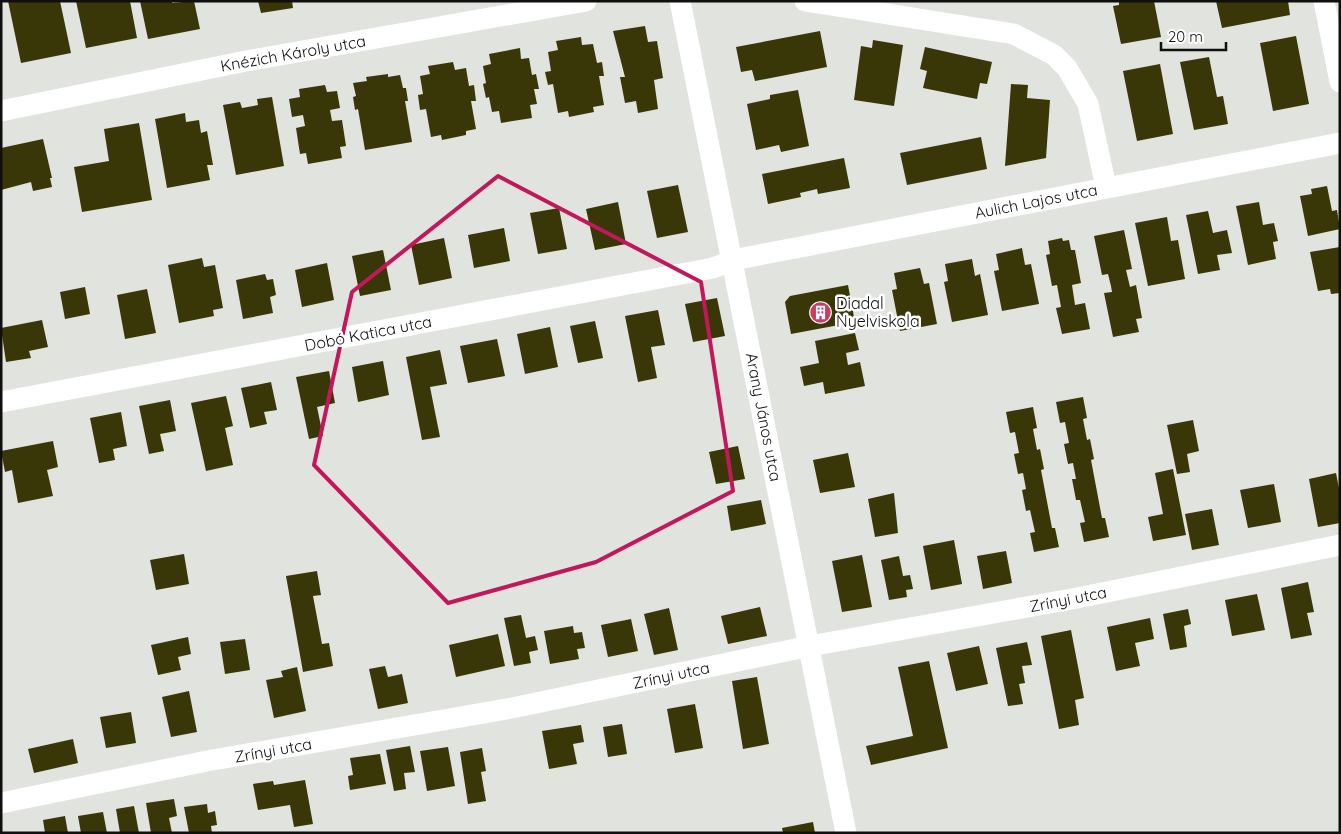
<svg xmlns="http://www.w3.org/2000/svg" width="1341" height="834" font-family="Quicksand,sans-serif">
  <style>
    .building { fill: #393707 }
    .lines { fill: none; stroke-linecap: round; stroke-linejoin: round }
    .minor { stroke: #fff; stroke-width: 21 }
    .marked { fill: none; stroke: #c2185b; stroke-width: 4; stroke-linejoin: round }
    .labels { text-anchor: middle; stroke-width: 5; stroke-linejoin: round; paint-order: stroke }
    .street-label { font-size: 16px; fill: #0f0f0e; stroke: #fff }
    .poi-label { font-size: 16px; fill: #0f0f0e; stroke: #fff; text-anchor: start }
  </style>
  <rect width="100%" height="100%" fill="#e1e3df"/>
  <!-- building -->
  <path class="building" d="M8,1H60L71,53L21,63Z
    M76,1H130L137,38L86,48Z
    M140,1H172V3L194,1L200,29L148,39Z
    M258,1H292L293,8L261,13Z
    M1119,1H1154L1161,37L1121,44L1113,6L1119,5Z
    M1216,1H1288L1290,15L1222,28Z
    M645,26L648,42L657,41L663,78L654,80L658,109L638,113L636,101L625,103L620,77H625L613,31Z
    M820,31L827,67L755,81L752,70L741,72L736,47Z
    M1296,36L1309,104L1273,111L1260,43Z
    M581,37L582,45L593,44L597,63L602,62L604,76H599L604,105L593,107L594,112L569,117L568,111L558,113L553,84L548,85L545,72L551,71L548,52L558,50L556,41Z
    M873,40L903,45L894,106L854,100L861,46L872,48Z
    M925,47L992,62L987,84L980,83L977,99L923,88L927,71L920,69Z
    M520,48L521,59L529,58L532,75L536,74L539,89H534L537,104L530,105L532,118L501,123L499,111L492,112L489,97L486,98L483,84L486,83L483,66L491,64L489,54Z
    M1209,57L1217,97L1223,96L1228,124L1194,130L1180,62Z
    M453,62L455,70L466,68L469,86L474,85L476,101H471L476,129L466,131V135L442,140L441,135L431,137L426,109L420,110L418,95L423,94L420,76L430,74L428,66Z
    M1160,64L1173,134L1137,141L1123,71Z
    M388,74V77L400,75L403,88H406L408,101H405L412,142L365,150L358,109L355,110L353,97L356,96L353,83L367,81L366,77Z
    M1011,84L1028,85L1027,98L1050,100L1046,158L1005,166Z
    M325,85L327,92L337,91L340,108L330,110L332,121L342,120L346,146L340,147L342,158L308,164L306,153L300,154L296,128L305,126L303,115L292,117L289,99L300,97L299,89Z
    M798,90L809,146L781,152L779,145L756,150L747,104L770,99V95Z
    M272,97L284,166L236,175L223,105L240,102L242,108L258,105L257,99Z
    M185,113L186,122L199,120L201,133L207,131L213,165H207L210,180L167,188L155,119Z
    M139,123L152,200L82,212L74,167L109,161L104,129Z
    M981,137L987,169L907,185L900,153Z
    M43,139L52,178H50L52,187L33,191L31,182L1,190V148Z
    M844,158L850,188L818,194L817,189L800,193L801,197L768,204L762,174Z
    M678,185L688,232L657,238L647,191Z
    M1327,186L1332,211L1337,210L1340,229L1308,236L1300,196L1312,194L1311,189Z
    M618,202L626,244L595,250L586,209Z
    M1259,202L1263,225L1274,223L1278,241L1273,242L1276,259L1248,265L1236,206Z
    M559,208L567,249L538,254L530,213Z
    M1208,211L1213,233L1227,230L1232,253L1217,255L1220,270L1198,274L1186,215Z
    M1167,217L1171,241L1178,240L1185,279L1148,286L1135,223Z
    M504,228L510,261L474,268L468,235Z
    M1124,230L1132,269L1126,270L1130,287L1136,285L1142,318L1136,319L1139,332L1113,337L1104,293L1112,292L1111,286L1108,274L1102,275L1094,236Z
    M444,238L452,278L419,285L411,245Z
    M1062,238L1063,241L1069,240L1071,250H1075L1081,283L1072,285L1075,305L1085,303L1090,329L1062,334L1056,308L1061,307L1057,285L1052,286L1046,255L1050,254L1048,241Z
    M1340,247V293L1331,294L1330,289L1318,291L1310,252Z
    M1022,248L1025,265L1031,264L1039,304L1002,311L994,271L999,270L996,254Z
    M383,250L391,290L360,296L352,256Z
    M202,258L204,267L215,265L223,308L213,310L214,316L179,323L168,265Z
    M972,259L975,276L980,274L988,315L952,322L944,282L948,281L945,264Z
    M327,263L334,300L302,307L295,270Z
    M920,268L924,284L929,283L937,324L900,331L892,290L897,289L894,273Z
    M265,274L267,280L273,279L276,295L270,297L273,313L243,319L236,280Z
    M848,285L855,322L791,334L785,302L790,296Z
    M85,287L90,314L65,319L60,292Z
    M147,289L156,333L125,339L117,295Z
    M717,298L725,336L693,342L685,304Z
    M658,310L665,345L651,347L657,378L638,382L625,316Z
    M42,320L48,347L29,351L31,358L6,362L1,328Z
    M595,321L603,358L578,363L570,326Z
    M550,327L558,367L525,374L517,334Z
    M855,333L859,350L846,353L848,365L860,362L865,386L825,394L823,382L804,386L800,367L819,363L815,341Z
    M497,339L505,376L468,383L460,346Z
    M440,350L447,384L430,387L440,437L422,440L406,357Z
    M383,361L389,395L358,402L352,367Z
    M329,371L335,403L317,407L323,436L309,439L296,377Z
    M271,382L277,410L264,412L267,424L250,428L241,388Z
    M226,396L233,426L225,428L233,465L206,471L191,403Z
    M1083,397L1087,418L1083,419L1087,440L1090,439L1094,459L1091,460L1102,518H1105L1109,537L1084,542L1080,523L1085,522L1080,500H1076L1072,479H1076L1073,463L1068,464L1064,444L1069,443L1065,422L1060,423L1056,402Z
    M170,400L176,431L160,434L164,451L149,454L139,406Z
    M1033,407L1037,428L1033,429L1037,450L1040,449L1044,469L1041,470L1052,528H1055L1059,547L1034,552L1030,533L1035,532L1030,510L1026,511L1022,490L1026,489L1023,473L1018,474L1014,454L1019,453L1015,432L1010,433L1006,412Z
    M121,412L127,446L113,449L115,460L99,463L90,418Z
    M1193,420L1199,451L1187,454L1190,472L1177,474L1167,425Z
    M53,441L58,467L47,470L53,496L18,503L12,470L5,472L1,451Z
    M738,446L745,479L716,484L709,452Z
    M848,453L855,487L820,493L813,460Z
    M1173,469L1186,535L1153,541L1148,517L1163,514L1155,473Z
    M1336,473L1340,493V523L1318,527L1309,479Z
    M1274,484L1281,522L1248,528L1240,490Z
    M894,493L898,533L875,537L868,499Z
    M761,500L766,524L731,531L727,506Z
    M1212,509L1219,545L1192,550L1185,514Z
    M954,540L962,584L931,590L923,546Z
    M1006,551L1012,583L983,589L977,556Z
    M184,554L189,584L156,590L150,560Z
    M862,555L872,607L842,612L832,561Z
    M899,556L903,576L910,575L913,589L906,590L907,597L889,600L881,560Z
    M317,571L321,595L313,596L322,644L329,643L333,666L303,672L286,576Z
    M1308,582L1314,612L1307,613L1312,635L1291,639L1281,588Z
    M1257,594L1265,630L1232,636L1225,600Z
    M760,607L767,636L728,644L721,616Z
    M669,608L678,650L654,655L644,614Z
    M1188,609L1191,624L1184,626L1187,647L1170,650L1163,614Z
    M521,615L526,638L535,636L538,650L529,652L531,663L514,666L504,618Z
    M1150,618L1154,639L1135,643L1140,666L1116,671L1107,627Z
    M631,619L638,651L608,657L601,625Z
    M573,626L574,633L582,632L585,648L577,649L579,659L550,664L544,631Z
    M1071,630L1084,698L1075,700L1079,725L1059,729L1041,636Z
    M498,634L505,666L456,677L449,645Z
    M188,637L191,654L178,657L181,670L158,675L151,645Z
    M245,639L250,670L225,674L220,642Z
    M1027,642L1032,665L1022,666L1025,683L1019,684L1023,704L1008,706L996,648Z
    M979,646L988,684L956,691L947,653Z
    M929,661L948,748L871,765L866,746L913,736L898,667Z
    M385,666L388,677L402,674L408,703L378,709L369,669Z
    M297,667L306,711L274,718L266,680L283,677L281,671Z
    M757,677L769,744L743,749L732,681Z
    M189,691L197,732L171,737L162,697Z
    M695,704L703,748L675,753L667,709Z
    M131,712L136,743L106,748L100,717Z
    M622,724L627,754L608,757L603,727Z
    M581,725L584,742L573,744L577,764L549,769L542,731Z
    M73,739L78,763L34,773L28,749Z
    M410,746L415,772L404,773L406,789L394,791L386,750Z
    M448,747L455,786L427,791L420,751Z
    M482,748L486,771L481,772L486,801L468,804L460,752Z
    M380,754L386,784L350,790L348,776L353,775L350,758Z
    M305,780L313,824L294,827L290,805L258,810L253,784L273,781L274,785Z
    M174,799L177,816L169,818L172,833H151L146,803Z
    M207,804L208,813L215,811L217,825L211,826L212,833H189L184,807Z
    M134,806L139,833H120L116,809Z
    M103,812L107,833H81L78,816Z
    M65,816L68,833H45L43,820Z
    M813,822L815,833H783L782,828Z"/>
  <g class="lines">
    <!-- minor -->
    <path class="minor" d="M680,1L846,833
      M805,1L1014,34L1054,55L1067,68L1088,104L1106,187
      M1324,1L1340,82
      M1,111L246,61L586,1
      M1,402L713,268L733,260L1340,143
      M1,803L207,761L512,708L810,646L1077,598L1340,545"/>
  </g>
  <!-- marked area -->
  <path class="marked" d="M498,176L701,282L733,491L596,562L448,603L314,465L352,292Z"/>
  <!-- icons -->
  <defs>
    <symbol id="building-disc" viewBox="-11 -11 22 22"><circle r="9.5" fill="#cb3c64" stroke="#fff"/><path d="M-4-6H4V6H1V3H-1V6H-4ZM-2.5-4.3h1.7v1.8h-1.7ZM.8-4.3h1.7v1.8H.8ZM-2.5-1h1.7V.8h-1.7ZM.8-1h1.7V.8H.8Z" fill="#fff"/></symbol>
  </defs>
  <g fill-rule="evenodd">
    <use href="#building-disc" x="808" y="300" width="25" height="25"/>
  </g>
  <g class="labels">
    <!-- street labels -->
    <g class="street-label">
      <text transform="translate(293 53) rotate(-10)" y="6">Knézich Károly utca</text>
      <text transform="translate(1036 201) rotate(-11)" y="6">Aulich Lajos utca</text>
      <text transform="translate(368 333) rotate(-11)" y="6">Dobó Katica utca</text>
      <text transform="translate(764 417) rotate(79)" y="6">Arany János utca</text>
      <text transform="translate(1068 599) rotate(-11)" y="6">Zrínyi utca</text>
      <text transform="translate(671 675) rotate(-12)" y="6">Zrínyi utca</text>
      <text transform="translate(273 750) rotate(-10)" y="6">Zrínyi utca</text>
    </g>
    <!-- poi labels -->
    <g class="poi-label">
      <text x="836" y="309">Diadal<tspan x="836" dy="18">Nyelviskola</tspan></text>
    </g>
  </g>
  <!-- border -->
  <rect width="1341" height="834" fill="none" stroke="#0f0f0e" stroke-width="5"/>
  <!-- scale -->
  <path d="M1161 42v8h65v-8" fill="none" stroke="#0f0f0e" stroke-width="2.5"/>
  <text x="1168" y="42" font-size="15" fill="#0f0f0e" stroke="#ffffff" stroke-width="4" paint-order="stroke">20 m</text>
</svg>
